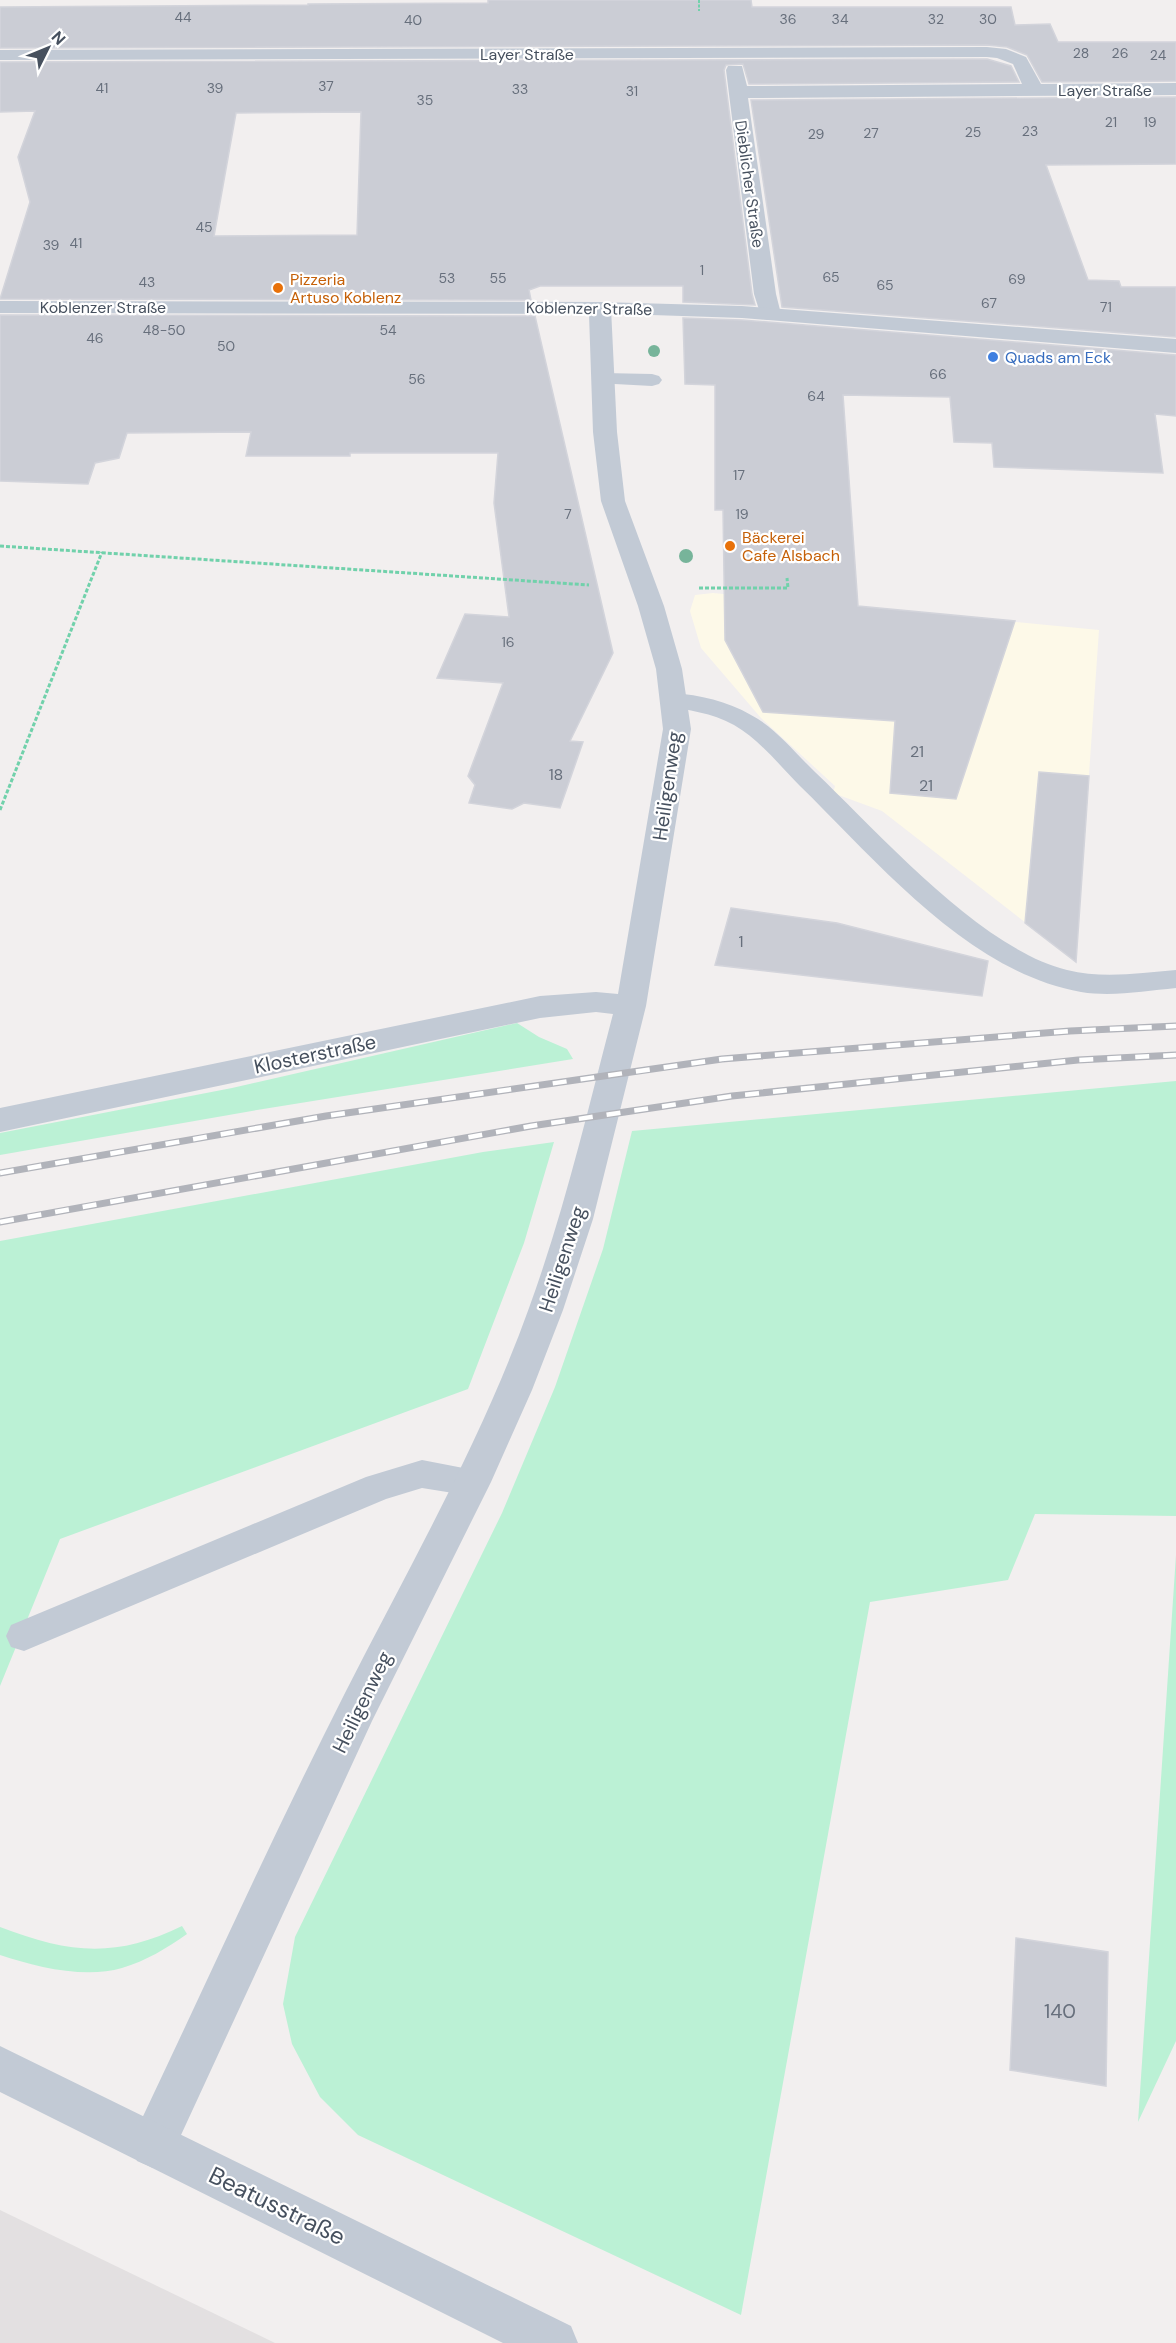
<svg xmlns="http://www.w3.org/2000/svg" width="1176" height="2343" font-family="'DM Sans',sans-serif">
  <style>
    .commercial { fill: #fdf9e8 }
    .education { fill: #e3e0e1 }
    .green { fill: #bbf1d5 }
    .building { fill: #cbcdd5; stroke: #d3d4db; stroke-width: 1.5; fill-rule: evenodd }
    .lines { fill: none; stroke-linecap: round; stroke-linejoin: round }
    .path-far1 { stroke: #71d1ab; stroke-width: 2; stroke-dasharray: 3 1.5; stroke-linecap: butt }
    .path { stroke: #71d1ab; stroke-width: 3; stroke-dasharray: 4 2; stroke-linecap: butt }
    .service { fill: #c2cad5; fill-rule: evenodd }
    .minor { fill: #c2cad5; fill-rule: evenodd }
    .tertiary { fill: #c2cad5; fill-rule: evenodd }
    .rail-casing { stroke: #b1b3ba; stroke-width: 7 }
    .rail { stroke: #fff; stroke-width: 4.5; stroke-dasharray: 14; stroke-linecap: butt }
    .tree { fill: #77b49a }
    .food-dot { fill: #e8710a; stroke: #fff; stroke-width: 2 }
    .shop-dot { fill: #3f7fe0; stroke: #fff; stroke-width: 2 }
    .labels { text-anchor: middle; stroke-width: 4.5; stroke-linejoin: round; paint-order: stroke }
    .far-number-label { font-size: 14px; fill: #676f7c }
    .far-street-label { font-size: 16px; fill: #46505e; stroke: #fff }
    .far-food-label { font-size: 16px; fill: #c56008; stroke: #fff; text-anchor: start }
    .far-shop-label { font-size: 16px; fill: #366cbe; stroke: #fff; text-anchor: start }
    .number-label { font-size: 16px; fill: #676f7c }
    .street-label { font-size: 20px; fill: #46505e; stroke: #fff }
    .near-number-label { font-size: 20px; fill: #676f7c }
    .near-street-label { font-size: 24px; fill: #46505e; stroke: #fff }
  </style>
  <rect width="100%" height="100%" fill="#f2efef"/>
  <!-- commercial -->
  <path class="commercial" d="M713,593L1099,630L1076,962L882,811L833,793L835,786L761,718L701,648L690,611L695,595Z"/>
  <!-- education -->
  <path class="education" d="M0,2210L275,2343H0Z"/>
  <!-- green -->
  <path class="green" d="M517,1023L539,1037L567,1049L573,1059L257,1110L0,1155V1133L232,1088Z
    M1176,1081V1516L1035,1514L1008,1580L870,1602L741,2315L358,2135L320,2097L292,2044L283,2004L295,1937L502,1513L555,1387L603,1249L632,1131Z
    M554,1142L524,1243L468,1389L60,1539L0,1686V1241L483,1152Z
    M1176,1555V2041L1138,2122Z
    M182,1926L187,1934C167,1948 146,1961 122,1968C85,1979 36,1967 0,1955V1927C68,1953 115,1959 182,1926Z"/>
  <!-- building -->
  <path class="building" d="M488,0H751L752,7H1011L1015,25L1050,24L1058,42H1176V81L1042,82L1027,55L1007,47L987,45L0,48V7L308,5V4L488,3Z
    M987,59L1011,66L1019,82L749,84L743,64L726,65L724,70L752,294L755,305L683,302V286H540L529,290L531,300L0,299L30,202L18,157L35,111L0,112V62ZM361,112L357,235L214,236L236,113Z
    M1176,97V164L1046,165L1088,280L1119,281L1121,287H1176V337L782,307L751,100Z
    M0,315L535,316L613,653L570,741L583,742L560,808L524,803L512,809L469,803L475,785L468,776L503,683L437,678L465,614L509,617L494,503L498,453H350V456H246L251,432L127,433L119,458L95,463L88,484L0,481Z
    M683,318L742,320L1176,355V416L1155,414L1163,473L994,467L992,443L954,442L950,397L843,395L858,606L1015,621L956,799L890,793L895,721L763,712L725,640L723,510H715V385L685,384Z
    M1039,772L1089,776L1076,962L1025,923Z
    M731,908L837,923L988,961L982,996L715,965Z
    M1016,1938L1108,1952L1106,2086L1010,2070Z"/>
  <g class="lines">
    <!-- path-far1 -->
    <path class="path-far1" d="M699,0V11"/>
    <!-- path -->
    <path class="path" d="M0,546L589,585
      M699,588H788L787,578
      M0,810L102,552"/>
    <!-- service -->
    <path class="service" d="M603,373L652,374L659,376L662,380L659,384L652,386L596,383L593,379L596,375Z
      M673,693C700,695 727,701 751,715C776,728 795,753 815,772C880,834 981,949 1067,970C1103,979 1140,973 1176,970V988C1145,991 1112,997 1081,992C968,972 879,863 800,786C780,766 759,739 734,725C711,712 689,711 664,705L661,700L664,695Z
      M422,1460L484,1472L489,1482L484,1492L472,1496L422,1488L386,1499L24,1651L11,1647L6,1636L11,1625L366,1477Z"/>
    <!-- minor -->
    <path class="minor" d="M987,47L1006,49L1026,57L1041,84L1176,83V95L748,98L776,294L781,314L778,319L770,320L762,319L754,294L726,70L728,66H742L747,86L1022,84L1013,64L997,58L987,57L0,60V50Z
      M0,301L600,302L608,303L611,308L617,432L625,501L664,606L682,669L691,729L646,1006L593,1219L563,1310L532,1390L491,1482L372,1721L169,2161L153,2168L137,2161L130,2145L137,2129C206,1984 272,1837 345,1693C409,1567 481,1442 529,1308C564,1212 587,1113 613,1014L596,1012L540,1018L0,1132V1108L540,996L596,992L618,994L663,729L656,669L638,606L601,501L593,432L589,314L0,313Z"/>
    <!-- tertiary -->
    <path class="tertiary" d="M600,302L742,306L1176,339V353L742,318L592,313L589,308L592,303Z
      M0,2046L571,2326L578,2343H503L0,2092Z"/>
    <defs>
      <path id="rail" d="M0,1173L326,1116L722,1059L1070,1031L1176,1026
        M0,1222L531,1126L732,1096L1078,1060L1176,1055"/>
    </defs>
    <!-- rail casing -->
    <use href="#rail" class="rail-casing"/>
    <!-- rail -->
    <use href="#rail" class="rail"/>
  </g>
  <!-- trees -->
  <g class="tree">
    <circle cx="654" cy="351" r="6"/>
    <circle cx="686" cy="556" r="7"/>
  </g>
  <!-- markers -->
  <g class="food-dot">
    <circle cx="278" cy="288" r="6"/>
    <circle cx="730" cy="546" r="6"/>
  </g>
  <circle class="shop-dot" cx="993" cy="357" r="6"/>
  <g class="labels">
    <!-- far-number labels -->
    <g class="far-number-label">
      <text x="183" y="22">44</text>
      <text x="788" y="24">36</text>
      <text x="840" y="24">34</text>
      <text x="936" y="24">32</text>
      <text x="988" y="24">30</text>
      <text x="413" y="25">40</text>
      <text x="1081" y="58">28</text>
      <text x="1120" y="58">26</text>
      <text x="1158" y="60">24</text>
      <text x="326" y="91">37</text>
      <text x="102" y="93">41</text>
      <text x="215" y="93">39</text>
      <text x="520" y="94">33</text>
      <text x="632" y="96">31</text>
      <text x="425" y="105">35</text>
      <text x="1111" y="127">21</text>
      <text x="1150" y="127">19</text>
      <text x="1030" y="136">23</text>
      <text x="973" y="137">25</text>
      <text x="871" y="138">27</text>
      <text x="816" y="139">29</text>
      <text x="204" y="232">45</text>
      <text x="76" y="248">41</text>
      <text x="51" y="250">39</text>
      <text x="702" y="275">1</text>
      <text x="831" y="282">65</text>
      <text x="447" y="283">53</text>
      <text x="498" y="283">55</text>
      <text x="1017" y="284">69</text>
      <text x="147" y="287">43</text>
      <text x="885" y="290">65</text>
      <text x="989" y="308">67</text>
      <text x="1106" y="312">71</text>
      <text x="164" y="335">48-50</text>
      <text x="388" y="335">54</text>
      <text x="95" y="343">46</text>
      <text x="226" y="351">50</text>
      <text x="938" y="379">66</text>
      <text x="417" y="384">56</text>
      <text x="816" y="401">64</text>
      <text x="739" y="480">17</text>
      <text x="568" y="519">7</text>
      <text x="742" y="519">19</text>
      <text x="508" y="647">16</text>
    </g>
    <!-- far-street labels -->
    <g class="far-street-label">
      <text x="527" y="60">Layer Straße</text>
      <text x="1105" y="96">Layer Straße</text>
      <text transform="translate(750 184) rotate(82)" y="6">Dieblicher Straße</text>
      <text x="103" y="313">Koblenzer Straße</text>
      <text transform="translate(589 308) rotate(1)" y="6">Koblenzer Straße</text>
    </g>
    <!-- far-food labels -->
    <g class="far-food-label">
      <text x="290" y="285">Pizzeria<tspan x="290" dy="18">Artuso Koblenz</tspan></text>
      <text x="742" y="543">Bäckerei<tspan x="742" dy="18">Cafe Alsbach</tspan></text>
    </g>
    <!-- far-shop labels -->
    <g class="far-shop-label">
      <text x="1005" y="363">Quads am Eck</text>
    </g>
    <!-- number labels -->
    <g class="number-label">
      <text x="917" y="757">21</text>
      <text x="556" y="780">18</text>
      <text x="926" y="791">21</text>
      <text x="741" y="947">1</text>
    </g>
    <!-- street labels -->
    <g class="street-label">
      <text transform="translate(667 786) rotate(-82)" y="7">Heiligenweg</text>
      <text transform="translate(315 1054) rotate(-12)" y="7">Klosterstraße</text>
      <text transform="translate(562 1259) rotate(-72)" y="7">Heiligenweg</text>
      <text transform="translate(362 1702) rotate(-64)" y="7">Heiligenweg</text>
    </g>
    <!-- near-number labels -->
    <g class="near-number-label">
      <text x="1060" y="2018">140</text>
    </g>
    <!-- near-street labels -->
    <g class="near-street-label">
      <text transform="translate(277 2206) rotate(26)" y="8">Beatusstraße</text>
    </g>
  </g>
  <!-- north arrow -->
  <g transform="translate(48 48) rotate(47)" stroke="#ffffff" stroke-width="4.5" paint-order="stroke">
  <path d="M0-4.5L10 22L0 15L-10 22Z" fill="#46505e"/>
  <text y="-9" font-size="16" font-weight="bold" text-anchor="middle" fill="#46505e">N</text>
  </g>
</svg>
